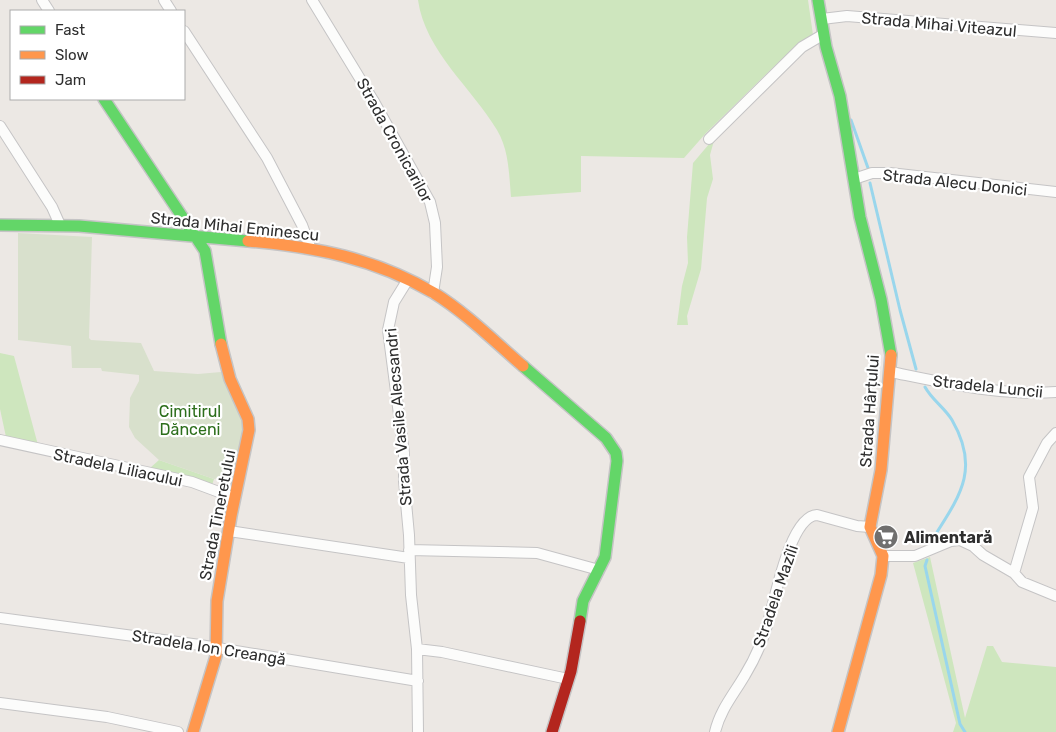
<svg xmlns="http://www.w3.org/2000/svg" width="1056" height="732" font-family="Rubik,sans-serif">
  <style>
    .green { fill: #cee6be }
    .cemetery { fill: #d8e0cc }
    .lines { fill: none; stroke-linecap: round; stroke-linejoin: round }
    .stream { stroke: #99d6ec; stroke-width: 3 }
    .street-casing { stroke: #c5c4c5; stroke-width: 12 }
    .fast-casing { stroke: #c5c4c5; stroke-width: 14 }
    .slow-casing { stroke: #c5c4c5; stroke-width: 14 }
    .jam-casing { stroke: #c5c4c5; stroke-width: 14 }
    .street { stroke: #fcfcfb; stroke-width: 10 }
    .fast { stroke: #63d668; stroke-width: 11 }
    .slow { stroke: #ff974d; stroke-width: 11 }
    .jam { stroke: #b3261e; stroke-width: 11 }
    .labels { text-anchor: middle; stroke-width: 4.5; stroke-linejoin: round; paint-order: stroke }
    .street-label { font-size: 16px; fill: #2e2e2e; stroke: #fff }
    .park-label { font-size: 16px; fill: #2c6e1b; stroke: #fff }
    .poi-label { font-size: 16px; font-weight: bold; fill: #2e2e2e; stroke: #fff; text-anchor: start }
  </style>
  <rect width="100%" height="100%" fill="#ece8e4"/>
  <!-- green -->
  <path class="green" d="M418,0H808L813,35L795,46L706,133L684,158L581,156V192L511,197C509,174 509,150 497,130C472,88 425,51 418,0Z
    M715,137L710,155L713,179L707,198L701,269L687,316L688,325H677L682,286L688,263L687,237L693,163Z
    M0,353L14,356L38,445L6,437L0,409Z
    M159,460L214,479L212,485L150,468Z
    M930,557L965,718L987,646H993L1002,662L1056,667V732H953L956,723L913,563Z"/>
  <!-- cemetery -->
  <path class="cemetery" d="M18,233L92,237L89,338L91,340L141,343L154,371L198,374L221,372L245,422L235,475L214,479L159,460L135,438L129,427L130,398L139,381V375L102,371L101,368H72L71,346L18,340Z"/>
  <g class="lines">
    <!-- stream -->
    <path class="stream" d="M851,120L868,168
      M870,183L900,310L916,369
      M925,387C932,400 945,408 952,420C981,470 959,497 932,540
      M927,560L925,566L960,724L965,732"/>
    <defs>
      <path id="street" d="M42,0L49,11
        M164,0L171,11
        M312,0L373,100L430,202L435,223L437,267L433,293
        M822,19L847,16L1056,33
        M184,31L267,158L302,225L310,247
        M0,126L52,207L60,225
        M709,139L802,47L824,34
        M854,179L872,173H890L1056,192
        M407,281L394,302L388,330L404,453V481L409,535L411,595L417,649L418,732
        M891,372C945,383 1000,396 1056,392
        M0,440L192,482L235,498
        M229,531L409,558
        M409,550L537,553L599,570
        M883,556H915L951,541L960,540L973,546L983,555L1014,573L1022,582L1056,596
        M1014,573L1033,508L1029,477L1047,443L1056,433
        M0,618L200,645L418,681
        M417,649L442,652L568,679
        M0,703L107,717L178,732
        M715,732C720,710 734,694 745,675C756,657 765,635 770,615C776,594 791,516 817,515L857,526L870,527"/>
      <path id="fast" d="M818,0L826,47L840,96L860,217L881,299L891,355
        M104,99L205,251L221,344
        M0,225L79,226L248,241
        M523,366L606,438L616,453L617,461L605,557L583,601L580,621"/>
      <path id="slow" d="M248,241C316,247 374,258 434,293C466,313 494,341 523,366
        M193,732L216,656L217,601L231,516L249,430L248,419L230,379L221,344
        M838,732L881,575L883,556L870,527L881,470L891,355"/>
      <path id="jam" d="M552,732L571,671L580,621"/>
    </defs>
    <!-- street casing -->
    <use href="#street" class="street-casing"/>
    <!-- fast casing -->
    <use href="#fast" class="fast-casing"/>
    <!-- slow casing -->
    <use href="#slow" class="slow-casing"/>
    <!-- jam casing -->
    <use href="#jam" class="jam-casing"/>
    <!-- street -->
    <use href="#street" class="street"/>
    <!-- fast -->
    <use href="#fast" class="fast"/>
    <!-- slow -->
    <use href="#slow" class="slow"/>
    <!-- jam -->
    <use href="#jam" class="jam"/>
  </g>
  <!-- icons -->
  <defs>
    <symbol id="supermarket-disc" viewBox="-11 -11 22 22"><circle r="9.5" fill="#706f6e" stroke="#fff"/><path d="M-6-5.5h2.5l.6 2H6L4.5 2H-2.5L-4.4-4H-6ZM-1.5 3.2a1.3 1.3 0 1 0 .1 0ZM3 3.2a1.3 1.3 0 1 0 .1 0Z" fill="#fff"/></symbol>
  </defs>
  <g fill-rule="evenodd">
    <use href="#supermarket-disc" x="872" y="523" width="28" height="28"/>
  </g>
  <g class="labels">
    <!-- street labels -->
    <g class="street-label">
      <text transform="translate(939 24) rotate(5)" y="6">Strada Mihai Viteazul</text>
      <text transform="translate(395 140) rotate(61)" y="6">Strada Cronicarilor</text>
      <text transform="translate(955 182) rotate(6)" y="6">Strada Alecu Donici</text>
      <text transform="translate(235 226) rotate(6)" y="6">Strada Mihai Eminescu</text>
      <text transform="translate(988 386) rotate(6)" y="6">Stradela Luncii</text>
      <text transform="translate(869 411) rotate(-86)" y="6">Strada Hârțului</text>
      <text transform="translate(398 417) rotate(-95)" y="6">Strada Vasile Alecsandri</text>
      <text transform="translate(118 467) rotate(12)" y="6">Stradela Liliacului</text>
      <text transform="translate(217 515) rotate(-79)" y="6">Strada Tineretului</text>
      <text transform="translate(775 596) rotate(-71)" y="6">Stradela Mazîli</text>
      <text transform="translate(209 647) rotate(9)" y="6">Stradela Ion Creangă</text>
    </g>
    <!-- park labels -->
    <g class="park-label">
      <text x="190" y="417">Cimitirul<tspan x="190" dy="18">Dănceni</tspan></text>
    </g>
    <!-- poi labels -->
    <g class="poi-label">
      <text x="904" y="543">Alimentară</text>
    </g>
  </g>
  <!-- legend -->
  <rect x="10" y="10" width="175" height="90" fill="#ffffff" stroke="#ababab"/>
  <rect x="20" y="26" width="25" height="8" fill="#63d668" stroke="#ababab"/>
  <text x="55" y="35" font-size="15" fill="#2e2e2e">Fast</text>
  <rect x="20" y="51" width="25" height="8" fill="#ff974d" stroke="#ababab"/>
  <text x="55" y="60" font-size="15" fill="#2e2e2e">Slow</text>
  <rect x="20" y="76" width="25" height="8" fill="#b3261e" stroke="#ababab"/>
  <text x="55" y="85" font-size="15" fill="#2e2e2e">Jam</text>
</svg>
